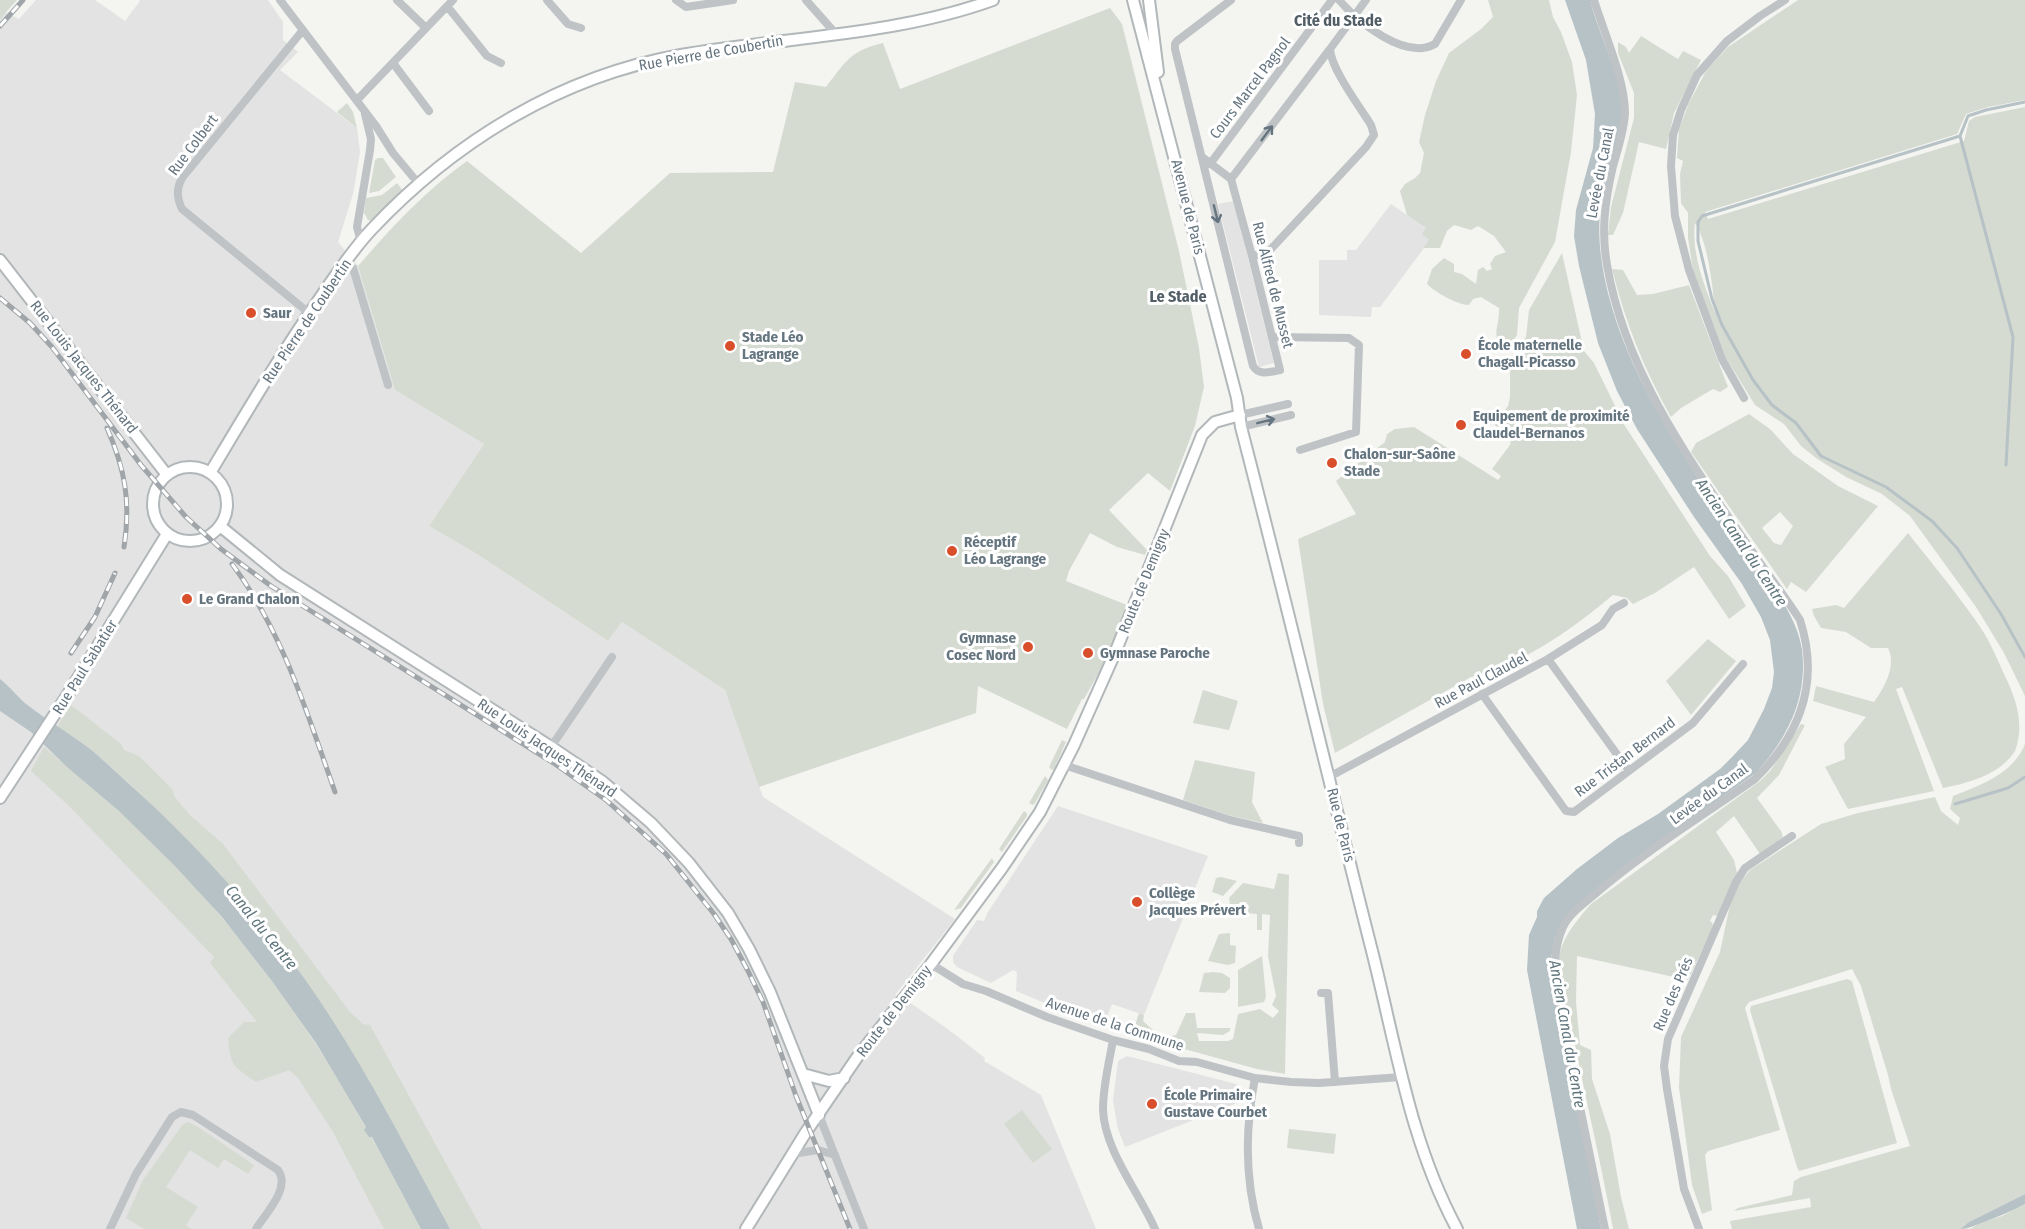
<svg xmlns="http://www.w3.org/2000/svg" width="2025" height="1229" font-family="'Fira Sans Condensed',sans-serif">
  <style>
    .built { fill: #e2e3e2 }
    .green { fill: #d6dbd2; fill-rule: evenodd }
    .water { fill: #b6c2c6 }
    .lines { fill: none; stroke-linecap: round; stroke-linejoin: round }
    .stream { stroke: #b6c2c6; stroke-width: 3 }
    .secondary-casing { stroke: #b2b7ba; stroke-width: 14 }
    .street { stroke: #bfc3c6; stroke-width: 8 }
    .secondary { stroke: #fff; stroke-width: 10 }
    .rail-casing { stroke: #9fa5a9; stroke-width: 5 }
    .rail { stroke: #fff; stroke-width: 3; stroke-dasharray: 9; stroke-linecap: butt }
    .oneway { stroke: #657580 }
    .poi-dot { fill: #d94f2c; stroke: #fff; stroke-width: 2 }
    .labels { text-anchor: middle; stroke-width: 6; stroke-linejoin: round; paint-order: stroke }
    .street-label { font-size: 15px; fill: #657580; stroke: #fff }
    .poi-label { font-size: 15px; font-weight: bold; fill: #657580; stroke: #fff; text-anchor: start }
    .neighbourhood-label { font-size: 16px; font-weight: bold; fill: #525e66; stroke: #fff }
    .water-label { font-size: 16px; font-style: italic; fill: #60777e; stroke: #fff }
  </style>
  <rect width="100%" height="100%" fill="#f4f4f1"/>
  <!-- built -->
  <path class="built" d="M36,0H95L125,21L140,1L139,0H268L283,22V40L298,52L280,70L357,128L360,152L353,194L338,242L358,266L395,390L484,444L429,526L477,554L608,641L622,622L725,690L763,797L955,919L895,995L912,1004L949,1030L985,1058L984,1061L1041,1095L1096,1229H0V10L19,19Z
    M1234,201L1274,363L1259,367L1218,204Z
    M1391,204L1426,228L1430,240L1380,307H1372L1371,317L1319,315V260H1347V250H1356Z
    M1058,806L1208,856L1144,1015L1112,1004L1103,1027L1016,991L1017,972L1013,970L991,983L957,967L953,962V956L977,920L984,921L988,912Z
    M1127,1056L1236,1084L1240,1087L1243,1094L1242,1101L1125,1147L1118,1129L1113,1101L1118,1061Z"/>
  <!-- green -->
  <path class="green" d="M0,0H17L0,19Z
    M1488,0H1549L1553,17L1561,32L1572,62L1577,95L1571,152L1555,242L1519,308L1517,335L1506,352C1489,337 1500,327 1499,308L1481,297L1473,299L1469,305C1457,305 1435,292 1427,284L1432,269L1444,258L1454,264V272L1462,274L1476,284L1478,270L1483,267L1487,271L1492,269L1490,264L1495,256L1506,252L1494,236L1478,226L1471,230L1454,225L1447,231L1440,248H1423L1429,240L1422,234L1426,228L1407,215L1400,191L1405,184L1415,178L1420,173L1424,153L1419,142L1425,115L1436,81L1449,53L1481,29L1493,17Z
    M1798,0H2025V100L1988,107L1966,114L1957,134L1705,212L1708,219L1964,141L1969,121L1975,117L2025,107V696L2004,653L1976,607L1910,516L1882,494L1846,477L1816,458L1801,446L1784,424L1755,405L1726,358L1693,270L1688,238V213L1681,203L1680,174L1683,161L1677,158L1679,129L1689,103L1706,71L1728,47ZM1695,223C1708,242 1713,288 1715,312C1704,286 1691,251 1695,223Z
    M1110,8L1122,24L1179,251L1199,348L1204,387L1195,426L1170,491L1148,473L1109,510L1147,550L1145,555L1117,547L1090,533L1069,571L1066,581L1127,605L1112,648L1101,675L1098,674L1084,699H1082L1067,729L978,686L976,713L759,787L725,690L622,622L608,641L477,554L429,526L484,444L395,390L358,266C392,227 424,192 467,161L581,253L670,173L773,172L795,82L826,87C846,61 850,51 883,43L900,89Z
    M1641,36L1678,59L1683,51L1701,60L1674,113L1666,149L1639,142L1623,213L1613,235H1608L1611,207L1634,118V93L1618,53V42L1626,47L1629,53Z
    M347,103L353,112L357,128L337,112Z
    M378,158H383L396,177L379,191L369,193L375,160Z
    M397,183L403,191L375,218L372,221L368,220L364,213L366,198L382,195Z
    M1562,253L1584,351L1594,363L1625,426L1710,556L1728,576L1746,606L1729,619L1694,567L1655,593L1633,604L1627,598L1613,595C1571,630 1524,664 1471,677L1335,753L1323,704L1298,539L1356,514L1336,481L1385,442L1387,434L1395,429L1414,427L1498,480L1501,476L1492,469L1510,445L1511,439L1495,425L1508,406L1510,397V360L1526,337L1529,310Z
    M1612,269L1623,270L1637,295L1653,294L1689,285L1728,387L1720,392L1713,389L1681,408L1671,417C1644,370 1625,321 1612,269Z
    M1749,414L1770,429L1793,454L1838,486L1878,506L1806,592L1791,582L1787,589L1691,452L1696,443ZM1780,512L1793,526L1781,545L1774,543L1762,528Z
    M1908,533C1931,562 1955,591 1976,621C1988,637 1996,656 2004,674C2016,698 2025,725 2015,751C2000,775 1968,783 1943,788L1902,687L1896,689L1934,791L1848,809L1825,767L1845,759L1844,744L1866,717L1813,701L1816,686L1874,702C1884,688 1897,666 1888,648H1871L1846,632L1821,628L1814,616L1812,609L1836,605L1844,608Z
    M1708,639L1736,661L1691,715L1666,681Z
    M1203,690L1238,701L1229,730L1193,723Z
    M71,705L121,744L124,750L139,756L173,790L174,796L190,815L223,844L350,1012L363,1024L370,1025L482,1229H450C404,1144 359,1058 304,978C276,939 244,902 212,867C172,824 130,781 84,744C76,738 66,733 57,727Z
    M1801,724L1805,725L1779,775L1757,798L1781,831L1783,837L1760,854L1734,816L1716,832L1734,860L1737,873L1718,916L1713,915L1710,921L1713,924L1712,929L1688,980L1577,956L1576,1002L1580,1045L1591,1050L1592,1079L1610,1134L1621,1197L1629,1229H1613C1602,1167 1587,1106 1575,1044C1571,1020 1556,982 1559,959C1561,938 1578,919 1591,904L1760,781L1770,771Z
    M1062,740L1066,742L1054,769L1052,770L1049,767Z
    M2025,744V1194L1969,1222L1960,1229H1732L1730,1221L1811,1207L1810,1198L1734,1211L1738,1208L1792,1195L1794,1181L1801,1177L1910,1146L1891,1089L1888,1075L1861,986L1852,969L1749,1002L1745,1008L1780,1130L1708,1151L1705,1155L1712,1210L1702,1214L1692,1185L1679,1088L1681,1037L1720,952L1731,900L1739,884L1750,870L1821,824L1858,813L1935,797L1941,811L1958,825L1960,818L1950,809L1953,796C1981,785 2013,774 2025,744Z
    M44,747C68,768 93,788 117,809C154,842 189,879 221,917C303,1011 363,1119 421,1229H384L333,1132L298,1078L289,1070L256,1082C234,1067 230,1066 228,1038L244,1022H257L210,963L214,957L70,807L31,771Z
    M1195,760L1255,772L1252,802L1263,823L1228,815L1183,800Z
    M1045,776L1048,780L1035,803L1033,805L1029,803Z
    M1024,811L1027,813V816L1002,852L999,849Z
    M992,858L994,862L961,908L954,910Z
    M1278,873L1289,875L1285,1074L1257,1069L1166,1044L1171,1036L1176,1035L1186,1013H1195L1197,1028H1230V1031L1223,1035L1197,1033L1199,1041H1228L1233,1039L1238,1014L1260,1009L1273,1018L1279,1011L1272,1005L1276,996L1268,956L1270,915L1262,914V930H1257V914L1231,912L1229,898L1243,883L1274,889Z
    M1221,877L1237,881L1223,896L1212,892L1216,878Z
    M1230,933V945L1236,946L1235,963L1228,965L1208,961L1219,934Z
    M1262,956L1266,997L1264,1002L1238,1007V970Z
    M1213,972L1222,973L1230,978V988L1225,993L1199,992L1204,973Z
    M1847,979L1852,981L1897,1143L1799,1171L1797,1167L1750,1010L1751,1006Z
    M1139,1013L1144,1015L1143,1021L1153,1030L1151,1041L1132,1035Z
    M1022,1110L1052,1149L1033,1163L1004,1124Z
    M188,1122L198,1127L254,1165L248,1174L224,1159L218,1168L190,1150L166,1187L198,1207L186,1225L191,1229H144L126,1218L143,1180L183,1124Z
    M1289,1129L1336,1134L1334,1154L1287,1148Z
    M2025,1204V1229H1970L1978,1224L2002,1216Z"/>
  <!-- water -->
  <path class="water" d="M1565,0H1590C1598,33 1624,81 1622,113C1621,137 1611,160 1605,183C1592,232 1603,283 1619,329C1644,399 1687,461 1727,523C1751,560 1796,606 1802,650C1808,699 1787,738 1756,773L1613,875L1555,937L1551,959V974L1601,1229H1577L1527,970L1529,935L1537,917V911L1544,898L1577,869L1618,838L1658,814L1720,769L1734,755L1748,740L1764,709L1772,688L1774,672L1770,640L1761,617L1742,584L1694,517L1637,429L1617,391L1598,343L1579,266L1574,236L1576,210L1593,148L1595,114L1586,60Z
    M0,679C10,687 17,696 26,704C44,718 64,730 82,743C98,754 112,769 127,782C192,840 253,907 304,978C360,1057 404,1144 450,1229H421L372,1137H369L364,1130L366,1127L316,1043L272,981L222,917L174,865L119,811L67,767L31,732L0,711Z
    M2025,1194V1204C2010,1212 1995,1218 1979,1224C1972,1226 1969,1229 1960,1229L1969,1222Z"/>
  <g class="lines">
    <!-- stream -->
    <path class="stream" d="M2025,102L1986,110L1968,116L1960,136L1702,216L1698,222V241L1712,299L1722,325L1753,380L1772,405L1796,423L1821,456L1886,487L1932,521L1957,548L2001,614L2025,657
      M1960,136L2013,337L2006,465
      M1955,804L2008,788L2025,777"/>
    <defs>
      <path id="secondary" d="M1133,0L1237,398L1241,427C1286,600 1327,774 1371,947C1396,1044 1409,1140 1457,1229
        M1149,0L1158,72
        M0,260L167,475
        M153 504a37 37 0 1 1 74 0a37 37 0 1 1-74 0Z
        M210,473C246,413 282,352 322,295C337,273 353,249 372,229C455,141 561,76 681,55C785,37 893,36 993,0
        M220,526L280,575L551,747L603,782L651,823L689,863L728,913L749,949L770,992L819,1115
        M0,798L68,694L167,534
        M803,1074L829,1081L844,1078
        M746,1229L806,1132L858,1056L931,964L1002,868L1040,812L1074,745L1115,653L1202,435L1215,422L1240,415"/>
    </defs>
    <!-- secondary casing -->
    <use href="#secondary" class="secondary-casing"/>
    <!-- street -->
    <path class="street" d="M280,0L376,126L393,153L413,177
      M397,0L426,28
      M547,0L568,24L581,28
      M676,0L686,7L733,0
      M806,0L836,34
      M1339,0C1357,21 1405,61 1435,44L1461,0
      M1594,0C1604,33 1625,79 1625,113C1624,131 1618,149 1613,166C1605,200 1601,231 1607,265C1626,377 1696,469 1758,560C1772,580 1787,599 1800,620C1820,682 1800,735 1755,779C1701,817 1644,852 1594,895C1583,904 1569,914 1563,927C1553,949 1554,972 1557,995L1605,1229
      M447,6L487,56L501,63
      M303,30L182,178C176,189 177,198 182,209L309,313
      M393,63L429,111
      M357,100L453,0
      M1202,157L1231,179L1252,256L1280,370C1270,372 1259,376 1253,366L1175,49V44L1177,41L1231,0
      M1210,164L1332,0
      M1231,179L1330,49
      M361,242L357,227L370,150L371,139L365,114
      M1252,256L1266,253L1270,250L1366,147L1374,135L1371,125C1360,107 1331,69 1330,49L1366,0
      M346,262L353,268L388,385
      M1272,337L1349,338L1359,345L1356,432L1300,450
      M1744,398L1722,359L1689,270L1675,216L1671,166L1673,135L1681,110L1697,75L1727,41L1760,16L1785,0
      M1240,415L1288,404
      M1241,427L1291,415
      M1548,659L1629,771
      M1482,694L1566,811L1574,812L1693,723L1743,664
      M551,747L612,657
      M1064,765L1230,820L1299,836V843
      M1329,777L1548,659L1602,625L1613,609L1624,603
      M931,964L963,984L986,991L1047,1017L1113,1040L1149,1049L1179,1061L1197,1062L1255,1078L1291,1082L1319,1083L1401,1077
      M1321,993H1328L1335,1082
      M1113,1040C1109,1063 1103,1086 1103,1109C1104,1150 1139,1192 1155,1229
      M1255,1078C1245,1129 1244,1178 1259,1229
      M819,1115L864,1229
      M792,1154L818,1150L835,1155
      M110,1229L136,1174L172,1117L181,1112L193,1115L278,1170C291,1188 266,1213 256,1229
      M1699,1229L1684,1189L1667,1089L1664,1066L1668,1039L1736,882L1745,868L1792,836"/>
    <!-- secondary -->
    <use href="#secondary" class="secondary"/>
    <defs>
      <path id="rail" d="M0,26L23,0
        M0,298L30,323L52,347L141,465L186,517L221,549L271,586L555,764L606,800L666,854L714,914L731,939L748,971L763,1002L796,1096L850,1229
        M107,428C125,469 131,502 124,547
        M232,564C283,632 307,713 335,792
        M71,653L95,617L115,573"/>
    </defs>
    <!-- rail casing -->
    <use href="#rail" class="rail-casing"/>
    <!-- rail -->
    <use href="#rail" class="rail"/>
  </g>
  <!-- one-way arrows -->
  <defs><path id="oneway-shaft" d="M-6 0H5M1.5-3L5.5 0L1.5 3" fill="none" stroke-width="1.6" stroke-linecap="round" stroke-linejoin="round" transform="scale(1.5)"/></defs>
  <g class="oneway">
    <use href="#oneway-shaft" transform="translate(1267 133) rotate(-53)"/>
    <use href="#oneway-shaft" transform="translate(1216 214) rotate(76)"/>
    <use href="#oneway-shaft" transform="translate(1266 421) rotate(-14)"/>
  </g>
  <!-- markers -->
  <g class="poi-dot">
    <circle cx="251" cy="313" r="6"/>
    <circle cx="730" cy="346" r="6"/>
    <circle cx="1466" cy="354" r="6"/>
    <circle cx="1461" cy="425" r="6"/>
    <circle cx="1332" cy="463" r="6"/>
    <circle cx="952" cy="551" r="6"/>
    <circle cx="187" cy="599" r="6"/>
    <circle cx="1028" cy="647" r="6"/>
    <circle cx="1088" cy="653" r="6"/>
    <circle cx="1137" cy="902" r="6"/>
    <circle cx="1152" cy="1104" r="6"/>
  </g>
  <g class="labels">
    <!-- street labels -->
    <g class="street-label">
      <text transform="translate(711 53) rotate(-10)" y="5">Rue Pierre de Coubertin</text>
      <text transform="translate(1250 88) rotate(-53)" y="5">Cours Marcel Pagnol</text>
      <text transform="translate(193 145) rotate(-53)" y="5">Rue Colbert</text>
      <text transform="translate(1600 173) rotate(-79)" y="5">Levée du Canal</text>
      <text transform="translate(1188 207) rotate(76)" y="5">Avenue de Paris</text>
      <text transform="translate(1273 285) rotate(76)" y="5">Rue Alfred de Musset</text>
      <text transform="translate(307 321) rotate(-56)" y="5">Rue Pierre de Coubertin</text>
      <text transform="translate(84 367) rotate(52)" y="5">Rue Louis Jacques Thénard</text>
      <text transform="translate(1144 581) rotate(-68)" y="5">Route de Demigny</text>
      <text transform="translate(85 667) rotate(-58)" y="5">Rue Paul Sabatier</text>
      <text transform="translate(1481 680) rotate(-28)" y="5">Rue Paul Claudel</text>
      <text transform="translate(547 748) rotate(34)" y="5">Rue Louis Jacques Thénard</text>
      <text transform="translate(1625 757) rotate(-37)" y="5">Rue Tristan Bernard</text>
      <text transform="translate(1709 794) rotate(-36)" y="5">Levée du Canal</text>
      <text transform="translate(1341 825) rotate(76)" y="5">Rue de Paris</text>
      <text transform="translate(1673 994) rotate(-67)" y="5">Rue des Prés</text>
      <text transform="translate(894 1011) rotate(-52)" y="5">Route de Demigny</text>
      <text transform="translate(1115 1024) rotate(18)" y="5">Avenue de la Commune</text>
    </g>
    <!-- poi labels -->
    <g class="poi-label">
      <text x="263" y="318">Saur</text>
      <text x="742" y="342">Stade Léo<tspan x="742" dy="17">Lagrange</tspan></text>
      <text x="1478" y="350">École maternelle<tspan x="1478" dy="17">Chagall-Picasso</tspan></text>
      <text x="1473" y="421">Equipement de proximité<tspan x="1473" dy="17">Claudel-Bernanos</tspan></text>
      <text x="1344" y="459">Chalon-sur-Saône<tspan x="1344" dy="17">Stade</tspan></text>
      <text x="964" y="547">Réceptif<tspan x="964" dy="17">Léo Lagrange</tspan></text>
      <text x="199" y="604">Le Grand Chalon</text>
      <text x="1016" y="643" text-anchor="end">Gymnase<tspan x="1016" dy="17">Cosec Nord</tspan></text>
      <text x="1100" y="658">Gymnase Paroche</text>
      <text x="1149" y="898">Collège<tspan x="1149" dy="17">Jacques Prévert</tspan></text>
      <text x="1164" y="1100">École Primaire<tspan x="1164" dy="17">Gustave Courbet</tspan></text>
    </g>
    <!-- neighbourhood labels -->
    <g class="neighbourhood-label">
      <text x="1338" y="26">Cité du Stade</text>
      <text x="1178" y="302">Le Stade</text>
    </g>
    <!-- water labels -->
    <g class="water-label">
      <text transform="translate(1742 542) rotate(56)" y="6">Ancien Canal du Centre</text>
      <text transform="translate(262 927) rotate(51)" y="6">Canal du Centre</text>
      <text transform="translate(1568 1034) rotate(80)" y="6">Ancien Canal du Centre</text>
    </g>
  </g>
</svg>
